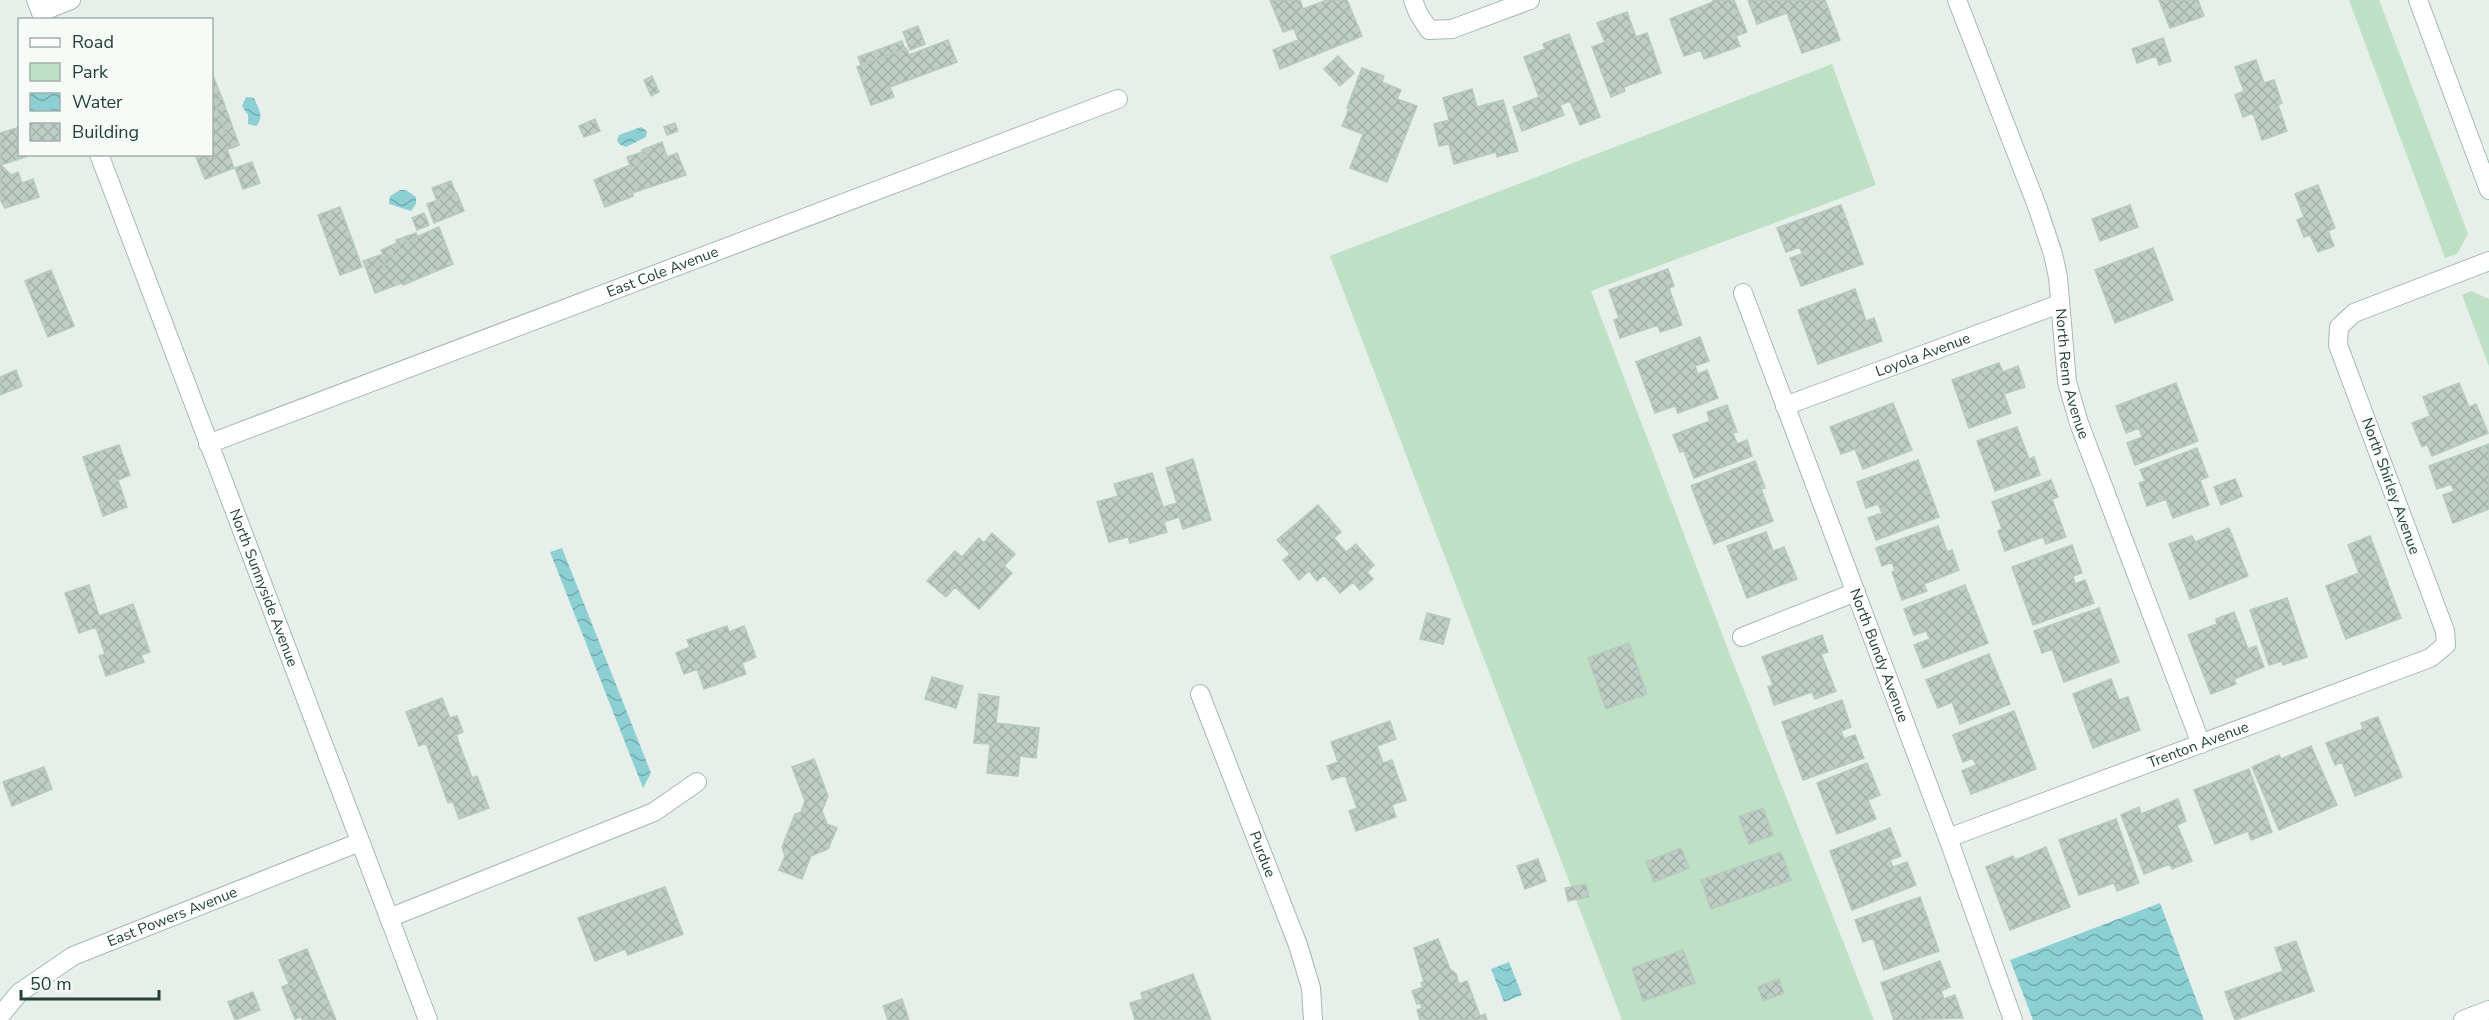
<svg xmlns="http://www.w3.org/2000/svg" width="2489" height="1020" font-family="'Nunito Sans',sans-serif">
  <style>
    .green { fill: #bee0c4 }
    .water { fill: url(#water-waves) }
    .building { fill: url(#building-cross-hatch); stroke: #b8c9c0; stroke-width: 1.5 }
    .lines { fill: none; stroke-linecap: round; stroke-linejoin: round }
    .minor-casing { stroke: #a8b8b1; stroke-width: 20 }
    .tertiary-casing { stroke: #a8b8b1; stroke-width: 20 }
    .secondary-casing { stroke: #a4bbb1; stroke-width: 20 }
    .minor { stroke: #fff; stroke-width: 18 }
    .tertiary { stroke: #fff; stroke-width: 18 }
    .secondary { stroke: #fff; stroke-width: 18 }
    .labels { text-anchor: middle; stroke-width: 4.5; stroke-linejoin: round; paint-order: stroke }
    .street-label { font-size: 15px; fill: #244237; stroke: #f7fbf8 }
  </style>
  <defs>
    <pattern id="water-waves" width="16" height="10" patternUnits="userSpaceOnUse" patternTransform="scale(1.5)"><rect width="16" height="10" fill="#8dd0d4"/><path d="M0 5q4-4 8 0t8 0" fill="none" stroke="#73aaad"/></pattern>
    <pattern id="building-cross-hatch" width="8" height="8" patternUnits="userSpaceOnUse" patternTransform="scale(1.5)"><rect width="8" height="8" fill="#becdc5"/><path d="M0 0l8 8M0 8l8-8" fill="none" stroke="#a3b1aa"/></pattern>
  </defs>
  <rect width="100%" height="100%" fill="#e6efea"/>
  <!-- green -->
  <path class="green" d="M2349,0H2379L2468,234L2457,254L2445,258Z
    M1832,64L1876,185L1591,291L1732,660L1874,1020H1622L1330,256Z
    M2471,291L2489,299V366L2462,295Z"/>
  <!-- water -->
  <path class="water" d="M246,97L254,98C258,108 265,117 256,126L248,124V115L242,106Z
    M641,127L647,131L646,137L626,147L619,144L617,140L619,135Z
    M400,190H406L416,197V204L411,211L389,204L390,196Z
    M562,548L651,773L643,788L550,552Z
    M2160,903L2204,1020H2033L2010,960Z
    M1509,962L1522,995L1504,1002L1491,969Z"/>
  <!-- building -->
  <path class="building" d="M1270,0H1300L1303,9L1327,0H1347L1362,36L1280,69L1273,50L1298,40L1294,28L1283,32Z
    M1713,0H1734L1747,32L1736,36L1740,46L1704,59L1701,50L1684,56L1670,19L1713,2Z
    M1748,0H1825L1840,40L1802,53L1787,13L1757,24Z
    M2159,0H2198L2204,16L2170,28Z
    M1627,12L1636,37L1647,33L1661,73L1624,87L1625,91L1611,97L1592,47L1605,42L1597,23Z
    M918,26L925,44L910,50L903,32Z
    M1569,34L1600,117L1580,125L1570,101L1560,105L1564,115L1522,131L1513,107L1539,97L1524,57L1545,49L1543,44Z
    M2163,38L2171,61L2159,65L2156,56L2137,63L2132,49Z
    M948,40L957,62L890,87L894,97L871,105L857,67L906,48L909,55Z
    M902,41L905,49L886,56L883,48Z
    M883,48L886,56L861,65L858,57Z
    M1338,56L1354,73L1340,86L1324,69Z
    M2256,60L2264,83L2274,80L2282,103L2278,105L2287,131L2262,140L2253,113L2243,117L2235,95L2244,91L2235,67Z
    M1362,68L1384,76L1382,82L1401,90L1397,99L1417,106L1387,182L1350,168L1363,134L1342,126L1349,109L1347,108Z
    M213,76L222,98L214,101L232,148L227,149L234,168L205,179L196,157L212,154V77Z
    M652,76L659,92L651,96L644,80Z
    M1472,89L1477,107L1503,100L1518,151L1497,157L1496,152L1454,164L1449,144L1439,146L1434,124L1449,120L1443,98Z
    M222,98L239,145L232,148L214,101Z
    M595,119L600,131L584,137L579,126Z
    M675,123L678,131L667,135L664,127Z
    M20,127V154H34L1,165L11,175L18,172L22,183L33,179L39,197L5,208L0,199V133Z
    M662,142L667,157L677,153L686,175L632,193L633,196L605,207L594,180L630,165L631,168L649,161L645,151L642,150Z
    M645,151L649,161L631,168L627,157Z
    M252,162L260,183L243,189L235,168Z
    M451,181L456,193L437,201L432,188Z
    M2318,185L2335,228L2328,231L2334,246L2318,252L2310,235L2304,237L2297,220L2304,217L2295,194Z
    M457,193L464,211L434,223L427,204Z
    M1841,205L1863,264L1801,286L1790,258L1802,254L1800,247L1786,252L1777,228Z
    M2130,205L2138,227L2100,241L2092,219Z
    M340,207L362,267L340,275L318,215Z
    M424,213L429,225L417,230L412,218Z
    M439,227L453,264L403,285L402,283L375,293L367,271L385,264L384,259L401,252L398,245Z
    M416,233L418,237L398,245L396,240Z
    M397,243L401,252L384,259L385,264L367,271L363,261L383,254L381,250Z
    M2153,248L2173,300L2115,323L2095,270Z
    M1668,269L1674,286L1669,288L1682,325L1660,332L1658,325L1620,338L1614,320L1619,318L1609,290Z
    M51,270L74,326L48,337L25,281Z
    M1855,289L1866,321L1874,318L1882,341L1818,364L1798,310Z
    M1700,337L1709,361L1695,366L1698,374L1707,370L1718,398L1678,413L1675,406L1655,413L1636,362Z
    M1999,363L2003,372L2018,366L2025,387L2004,394L2011,413L1969,428L1952,380Z
    M16,370L22,386L0,395V377Z
    M2176,383L2198,441L2135,465L2127,443L2142,437L2139,428L2126,433L2116,406Z
    M2459,383L2469,407L2476,404L2488,433L2432,456L2427,444L2422,447L2412,423L2430,416L2423,397Z
    M1893,403L1912,450L1863,469L1855,449L1841,454L1830,427Z
    M1727,405L1737,432L1733,433L1737,444L1747,440L1752,456L1694,478L1684,451L1680,452L1673,435L1710,421L1707,412Z
    M2017,427L2029,459L2034,457L2040,475L1995,491L1977,441Z
    M2489,444V509L2453,523L2443,495L2454,491L2451,484L2437,489L2429,466Z
    M119,445L130,475L118,480L127,507L103,516L83,457Z
    M2197,448L2208,477L2200,480L2209,505L2173,518L2166,499L2147,506L2139,483L2145,481L2140,470Z
    M1193,459L1211,520L1183,529L1179,517L1164,522L1167,532L1130,543L1128,537L1109,542L1097,502L1118,496L1114,484L1152,473L1163,507L1177,503L1166,468Z
    M1918,460L1939,517L1876,540L1868,518L1882,513L1878,504L1866,508L1857,482Z
    M1755,461L1765,488L1761,489L1773,521L1714,544L1691,486Z
    M2235,479L2242,496L2221,505L2214,487Z
    M2051,480L2058,497L2052,499L2066,537L2046,544L2043,537L2005,551L1998,531L2002,529L1992,502Z
    M1318,505L1341,532L1334,538L1346,552L1356,544L1374,565L1367,572L1373,579L1360,590L1353,582L1340,593L1324,575L1317,581L1309,571L1299,580L1283,560L1290,554L1277,540Z
    M1938,526L1947,552L1952,550L1959,570L1924,584L1927,591L1902,600L1892,572L1895,571L1892,562L1882,566L1876,548Z
    M2229,528L2248,576L2190,599L2169,544L2192,536L2195,542Z
    M1766,532L1773,551L1784,547L1797,579L1747,598L1727,546Z
    M992,533L1015,554L1004,566L1012,573L979,609L955,587L946,597L927,581L955,551L962,557L979,538L984,543Z
    M2370,536L2401,618L2346,639L2326,586L2359,573L2348,545Z
    M2072,545L2082,573L2073,576L2075,584L2085,580L2094,603L2033,625L2012,567Z
    M89,585L99,616L133,604L150,652L141,655L144,662L106,676L99,656L105,654L96,627L79,633L65,593Z
    M1965,585L1988,643L1923,668L1914,645L1930,639L1926,631L1914,635L1904,609Z
    M2287,598L2307,657L2283,665L2282,661L2269,665L2250,610Z
    M2099,608L2119,662L2064,682L2052,649L2042,653L2034,631Z
    M2234,612L2248,649L2256,646L2264,667L2234,679L2236,684L2211,694L2188,635L2217,624L2216,619Z
    M1427,613L1450,619L1443,644L1420,639Z
    M727,626L729,632L744,626L756,657L742,663L746,674L704,689L697,669L684,674L676,653L690,647L687,640Z
    M1822,635L1828,652L1821,654L1836,691L1815,699L1812,692L1774,705L1768,687L1773,685L1762,657Z
    M1629,643L1647,694L1606,709L1588,658Z
    M1989,654L2010,704L1960,724L1952,702L1938,708L1926,680Z
    M932,677L963,686L956,708L925,699Z
    M2111,679L2119,700L2128,697L2140,730L2093,748L2073,694Z
    M979,694L999,697L996,723L1039,728L1036,758L1020,756L1018,776L987,773L990,744L974,743Z
    M442,698L450,718L457,716L463,732L456,735L472,778L477,776L489,808L459,819L453,802L448,803L426,743L419,746L406,712Z
    M1842,700L1851,727L1841,731L1844,739L1855,735L1864,758L1803,780L1782,722Z
    M2014,711L2036,769L1971,794L1962,771L1976,765L1973,758L1963,762L1953,735Z
    M2378,717L2402,777L2355,796L2342,762L2335,765L2326,743L2363,729L2361,723Z
    M1390,721L1396,739L1377,746L1383,763L1392,760L1406,800L1392,805L1396,817L1356,831L1349,811L1357,808L1345,775L1332,780L1327,766L1338,762L1331,742Z
    M2311,746L2337,805L2279,830L2252,767L2279,755L2281,759Z
    M814,759L828,796L822,811L827,824L837,828L828,849L811,856L802,879L779,870L785,856L782,847L795,814L801,812L805,801L792,767Z
    M1867,763L1880,795L1868,800L1876,819L1837,834L1817,783Z
    M44,767L52,789L12,806L3,782Z
    M2249,769L2272,832L2251,840L2248,831L2215,844L2194,790Z
    M2178,799L2186,821L2177,825L2192,861L2172,869L2170,864L2144,874L2121,815L2139,807L2141,814Z
    M1763,808L1773,835L1749,844L1739,817Z
    M2116,819L2139,883L2117,891L2114,883L2079,895L2059,840Z
    M1890,828L1901,856L1890,860L1893,867L1907,862L1916,885L1852,910L1830,851Z
    M2046,847L2070,907L2010,930L1986,867L2013,856L2015,860Z
    M1681,848L1689,868L1654,882L1646,862Z
    M1781,852L1791,880L1711,909L1701,880Z
    M1538,859L1546,881L1525,889L1517,866Z
    M1586,884L1589,897L1568,901L1565,888Z
    M665,887L683,934L628,955L625,949L595,961L578,918Z
    M1920,897L1939,951L1884,970L1873,938L1863,942L1855,920Z
    M1438,939L1450,969L1456,974L1459,984L1467,981L1480,1016L1485,1014L1487,1020H1420L1417,1010L1422,1008L1420,1003L1417,1004L1412,991L1423,987L1421,983L1424,982L1414,948Z
    M2296,941L2314,991L2235,1020L2225,992L2283,971L2275,948Z
    M307,949L336,1020H302L301,1017L295,1019L282,987L289,984L279,960Z
    M1683,950L1695,983L1643,1001L1632,968Z
    M1940,961L1950,987L1941,991L1944,999L1955,995L1963,1018L1894,1020L1881,983Z
    M1193,974L1211,1020H1135L1130,1003L1143,999L1141,993Z
    M1779,979L1784,993L1763,1001L1758,987Z
    M253,992L260,1010L235,1020L228,1002Z
    M902,999L909,1020H888L883,1006Z"/>
  <g class="lines">
    <defs>
      <g id="minor">
        <path d="M1413,0L1418,13L1429,30L1452,29L1530,0"/>
        <path id="s1" d="M1957,0L2037,206L2053,254L2058,277L2067,382L2079,423L2201,744"/>
        <path d="M41,12L71,0"/>
        <path id="s2" d="M1743,293L1948,838L2013,1020"/>
        <path id="s3" d="M1785,406L2059,304"/>
        <path id="s4" d="M208,444L1118,99"/>
        <path d="M1742,637L1856,592"/>
        <path id="s5" d="M1200,694L1298,945L1311,988L1313,1020"/>
        <path id="s6" d="M1948,838L2430,658L2446,645L2445,631L2338,345L2339,327L2354,313L2489,261"/>
        <path d="M389,918L654,812L697,782"/>
        <path id="s7" d="M0,1016L19,993L73,956L360,842"/>
      </g>
      <path id="tertiary" d="M2463,1020L2489,1010"/>
      <g id="secondary">
        <path d="M36,0L44,20"/>
        <path d="M2418,0L2489,190"/>
        <path id="s8" d="M99,154L428,1020"/>
      </g>
    </defs>
    <!-- minor casing -->
    <use href="#minor" class="minor-casing"/>
    <!-- tertiary casing -->
    <use href="#tertiary" class="tertiary-casing"/>
    <!-- secondary casing -->
    <use href="#secondary" class="secondary-casing"/>
    <!-- minor -->
    <use href="#minor" class="minor"/>
    <!-- tertiary -->
    <use href="#tertiary" class="tertiary"/>
    <!-- secondary -->
    <use href="#secondary" class="secondary"/>
  </g>
  <g class="labels">
    <!-- street labels -->
    <g class="street-label">
      <text dy="5" stroke="none"><textPath href="#s4" startOffset="486">East Cole Avenue</textPath></text>
      <text dy="5" stroke="none"><textPath href="#s3" startOffset="147">Loyola Avenue</textPath></text>
      <text dy="5" stroke="none"><textPath href="#s1" startOffset="393">North Renn Avenue</textPath></text>
      <text transform="translate(2391 486) rotate(70)" y="5">North Shirley Avenue</text>
      <text dy="5" stroke="none"><textPath href="#s8" startOffset="464">North Sunnyside Avenue</textPath></text>
      <text dy="5" stroke="none"><textPath href="#s2" startOffset="387">North Bundy Avenue</textPath></text>
      <text dy="5" stroke="none"><textPath href="#s6" startOffset="267">Trenton Avenue</textPath></text>
      <text dy="5" stroke="none"><textPath href="#s5" startOffset="172">Purdue</textPath></text>
      <text dy="5" stroke="none"><textPath href="#s7" startOffset="202">East Powers Avenue</textPath></text>
    </g>
  </g>
  <!-- legend -->
  <rect x="18" y="18" width="195" height="138" fill="#f7fbf8" stroke="#a3b1ab" stroke-width="1.5"/>
  <rect x="30" y="38" width="30" height="9" fill="#ffffff" stroke="#a3b1ab" stroke-width="1.5"/>
  <text x="72" y="48" font-size="18" fill="#244237">Road</text>
  <rect x="30" y="63" width="30" height="18" fill="#bee0c4" stroke="#a3b1ab" stroke-width="1.5"/>
  <text x="72" y="78" font-size="18" fill="#244237">Park</text>
  <rect x="30" y="93" width="30" height="18" fill="url(#water-waves)" stroke="#a3b1ab" stroke-width="1.5"/>
  <text x="72" y="108" font-size="18" fill="#244237">Water</text>
  <rect x="30" y="123" width="30" height="18" fill="url(#building-cross-hatch)" stroke="#a3b1ab" stroke-width="1.5"/>
  <text x="72" y="138" font-size="18" fill="#244237">Building</text>
  <!-- scale -->
  <path d="M21 990v9h138v-9" fill="none" stroke="#244237" stroke-width="3"/>
  <text x="30" y="990" font-size="18" fill="#244237" stroke="#f7fbf8" stroke-width="4.5" paint-order="stroke">50 m</text>
</svg>
